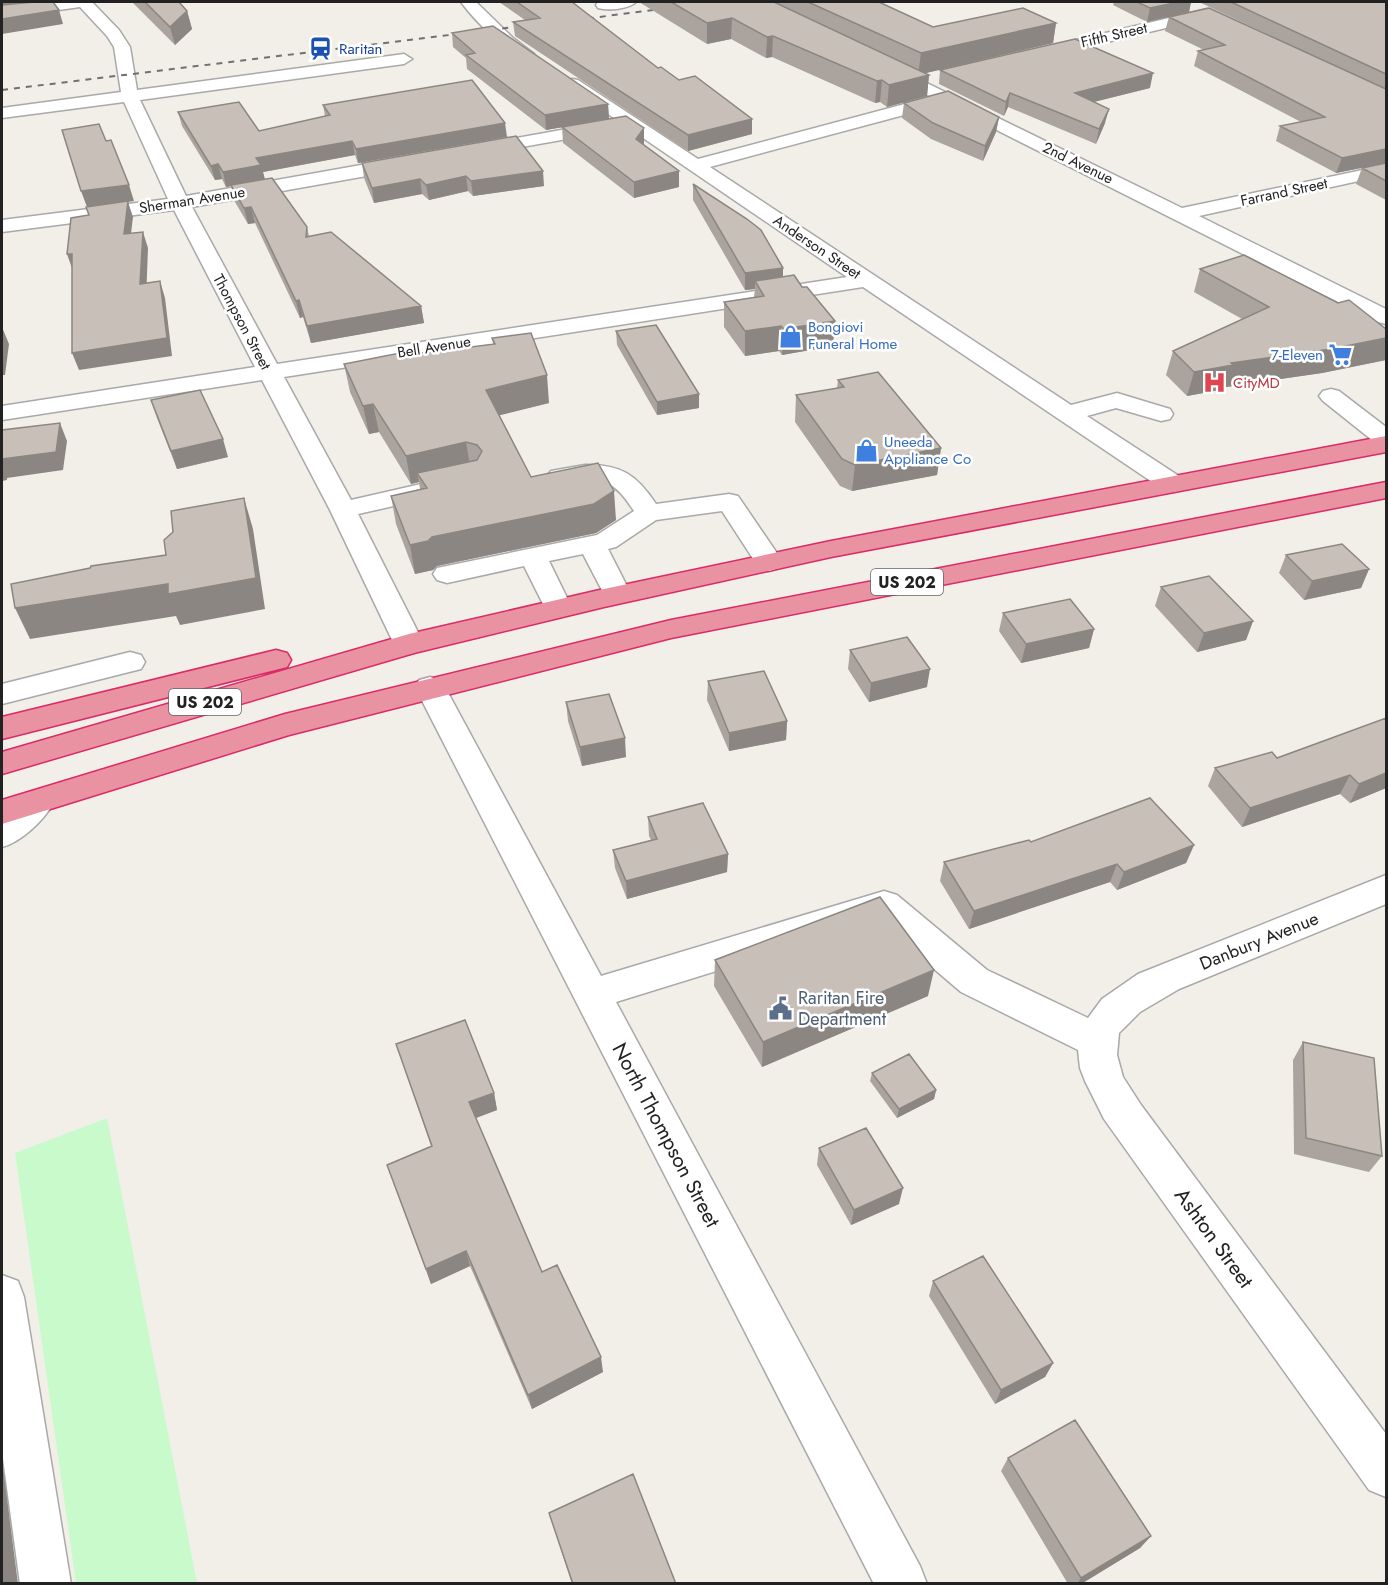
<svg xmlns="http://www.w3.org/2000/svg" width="1388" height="1585" font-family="Jost,sans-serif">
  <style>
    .park { fill: #c8facc }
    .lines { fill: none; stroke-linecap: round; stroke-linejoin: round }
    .minor-casing { stroke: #a9a9a9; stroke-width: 3 }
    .highway-casing { stroke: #dc2a67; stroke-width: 3 }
    .minor { fill: #fff; fill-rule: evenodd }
    .highway { fill: #e892a2; fill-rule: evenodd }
    .rail { stroke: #707070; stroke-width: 2; stroke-dasharray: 6 6; stroke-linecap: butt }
    .wall { fill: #aba49e }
    .shaded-wall { fill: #8b8681 }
    .building { fill: #c7bfb8; stroke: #8b8681; stroke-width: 1.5 }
    .labels { text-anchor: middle; stroke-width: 5; stroke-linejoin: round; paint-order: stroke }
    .far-street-label { font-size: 15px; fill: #222; stroke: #fff }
    .far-transit-label { font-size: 15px; fill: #164399; stroke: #fff; text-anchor: start }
    .far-shop-label { font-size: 15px; fill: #366cbe; stroke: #fff; text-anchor: start }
    .far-health-label { font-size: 15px; fill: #be3a42; stroke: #fff; text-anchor: start }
    .shield { fill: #fff; stroke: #646464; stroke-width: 1.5 }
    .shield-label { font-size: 16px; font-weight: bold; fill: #222 }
    .street-label { font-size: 18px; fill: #222; stroke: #fff }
    .service-label { font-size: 18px; fill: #4e5e75; stroke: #fff; text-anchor: start }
    .near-street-label { font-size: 21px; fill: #222; stroke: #fff }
  </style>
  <rect width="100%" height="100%" fill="#f2efe9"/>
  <!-- park -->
  <path class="park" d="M107,1118L197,1583H76L15,1153Z"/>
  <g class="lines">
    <defs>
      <path id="minor" d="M57,2H92L119,30L130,47L137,90L404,54L412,59L404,64L140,100L186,196L406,157L413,159L415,163L413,167L406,169L192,207L277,364L847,277L564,84L572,79L578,80L698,159L931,97L882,72L880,69L882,66L888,64L1182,208L1386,165V175L1199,216L1386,309V324L1378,322L945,104L710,167L1071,405L1117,393L1170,409L1173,414L1170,419L1161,421L1116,408L1087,416L1182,478L1186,484L1182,490L1173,492L1164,490L863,287L284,377L351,500L434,481L443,483L447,489L443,495L358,514L424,644L419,651L409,654L399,651L394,644L330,510L262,380L2,420V406L255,367L174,210L2,232V220L168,199L124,102L2,118V108L121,92L114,47L107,36L80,7L2,18V10Z
        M461,2H476L513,38L534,54L532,57C513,62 472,17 461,2Z
        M598,2H636C629,9 608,11 598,8L596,5Z
        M1207,9L1215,14L1212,17L1040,58L1032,53L1034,50Z
        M606,122L612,123L615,127L612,131L477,155L471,154L468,150L471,146L477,145Z
        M1331,389L1339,391L1386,427V446L1377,444L1323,401L1319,396L1323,391Z
        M585,465C621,464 637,475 656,504L729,494L738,496L783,562L779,568L769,571L759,568L722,511L656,520L616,547L608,549L631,594L627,600L617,603L607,600L583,554L549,561L572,608L568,614L558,617L548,614L524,566L447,583L437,580L433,574L437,568L597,535L634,511C617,485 607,477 575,481C566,483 560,484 551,481L547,476L551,471Z
        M130,652L141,655L145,662L141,669L2,704V684Z
        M430,677L441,680L445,687L601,976L884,891L897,895L987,970L1088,1018L1102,999L1138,974L1386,875V904L1179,989L1140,1012L1119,1033L1117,1055L1123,1077L1141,1105L1386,1434V1497L1369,1490L1104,1119L1085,1081L1080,1068L1078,1050L961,992L878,921L616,1002L920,1566L927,1584H874L415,687L419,680Z
        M36,792L48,795L53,804C43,821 21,842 2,847V815L24,795Z
        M2,1275L18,1281L24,1297L71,1584H20L2,1451Z"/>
      <path id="highway" d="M1386,436V452L831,557L604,607L414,653L2,774V752L409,634L604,589L831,541Z
        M1386,482V498L671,638L289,735L2,824V800L285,714L671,620Z
        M276,650L287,653L291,660L287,667L2,739V717Z"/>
    </defs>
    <!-- minor casing -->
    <use href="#minor" class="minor-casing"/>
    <!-- highway casing -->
    <use href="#highway" class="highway-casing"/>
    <!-- minor -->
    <use href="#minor" class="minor"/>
    <!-- highway -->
    <use href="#highway" class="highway"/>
    <!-- rail -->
    <path class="rail" d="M576,20L668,8
      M2,90L531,25"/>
  </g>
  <!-- wall -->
  <path class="wall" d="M132,2H179L187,11L192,29L175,45Z
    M499,2H572L658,68L752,134L688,151L515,36L513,22L525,20Z
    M639,2H879L933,27L1056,23L1053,43L925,73L929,75L927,96L887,107L880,102L875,103L772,57L766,58L731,39L707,44Z
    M1114,2H1191L1189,12L1147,22L1113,5Z
    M1199,2H1386V200L1356,184L1362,168L1366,167L1336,173L1276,141L1280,126L1301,122L1194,66L1198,51L1204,50L1165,31L1169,17L1301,50Z
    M452,33L608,104L609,119L546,130L467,69L466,58L453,47Z
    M940,70L1150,88L1094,102L1105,123L1096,144L1008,107L1004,116L939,84Z
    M904,103L999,117L996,132L983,161L931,139L902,118Z
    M323,105L507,137L358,163L355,155L263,172L265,180L307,227L309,236L421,306L424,323L311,343L303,317L300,318L255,223L248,224L235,202L231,186L226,187L222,179L215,180L182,126L178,112L259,131L325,116Z
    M562,127L644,143L643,145L679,171V187L634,198L563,143Z
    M362,163L544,186L473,196L468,191L429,200L422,194L374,203L364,178Z
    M693,184L783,277L833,346L782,355L779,351L745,356L724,327V302L754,297L755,289L745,290L693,200Z
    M1200,269L1386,329V360L1322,373L1226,387L1225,389L1187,396L1166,375L1173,351L1242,319L1194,292Z
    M616,331L699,394V408L657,415L617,345Z
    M492,338L549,403L499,415L531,477L616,520L596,533L437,566L433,570L415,574L396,524L391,496L420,489L419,482L411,484L379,432L369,434L350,392L344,364L493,344Z
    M838,380L941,448L937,475L852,491L840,486L795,422L796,395L837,388Z
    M151,400L228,457L177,469L157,418Z
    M1286,555L1369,569L1361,588L1304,600L1279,573Z
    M1161,587L1253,621L1246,640L1197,652L1155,606Z
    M1003,613L1094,629L1089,648L1021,663L999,631Z
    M850,650L927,687L869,702L848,669Z
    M708,681L787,721L786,740L729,751L707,700Z
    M566,702L626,757L582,766L568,721Z
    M1386,718V788L1350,803L1340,794L1242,827L1208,786L1215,768L1277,758Z
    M648,817L728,854L727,872L627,899L615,868L613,850L651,840L649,836Z
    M1031,842L1194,845L1186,863L1117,890L1110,882L969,929L940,881L944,862Z
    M715,960L928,996L762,1067L714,986Z
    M1303,1042L1382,1156L1369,1172L1294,1154L1293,1060Z
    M396,1044L494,1093L497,1110L476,1118L542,1272L603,1372L532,1409L470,1266L431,1284L393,1182L431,1146Z
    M872,1073L936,1090L934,1099L897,1118L870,1081Z
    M819,1148L899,1204L851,1225L817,1165Z
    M933,1281L1053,1363L1045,1377L995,1404L929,1296Z
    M1008,1458L1151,1536L1140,1548L1081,1584H1068L1001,1471Z
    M549,1513L676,1584H572Z"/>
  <!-- shaded-wall -->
  <path class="shaded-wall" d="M2,2H45L2,10Z
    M1179,2H1191L1189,12L1147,22L1150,8Z
    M59,10L63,24L2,34V19Z
    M187,11L192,29L175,45L170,27Z
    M732,18L731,39L707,44V23Z
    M1056,23L1053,43L918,75L921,53Z
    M773,36L772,57L766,58L767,37Z
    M1153,73L1150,88L1073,107L1075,93Z
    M929,75L927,96L887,107L889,85Z
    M882,80L880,102L875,103L877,81Z
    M1010,93L1008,107L1004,116L1006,102Z
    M608,104L609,119L546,130L545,115Z
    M1109,109L1105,123L1096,144L1099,129Z
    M999,117L996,132L983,161L985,146Z
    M752,119V134L688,151V135Z
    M505,123L507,137L358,163L356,149Z
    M644,128V143L636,155V139Z
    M352,141L355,155L263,172L265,180L226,187L223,172L256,158Z
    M1386,149V163L1336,173L1342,158Z
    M218,164L222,179L215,180L211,166Z
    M543,171L544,186L473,196L471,181Z
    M679,171V187L634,198V182Z
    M466,176L468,191L429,200L426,185Z
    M420,179L422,194L374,203L372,188Z
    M129,185L134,201L128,202L133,217L129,250L124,234L87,207L81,191Z
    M251,207L255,223L248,224L244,208Z
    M143,232L148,248L146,301L140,284Z
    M67,254H72L73,271Z
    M783,268V285L755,281V289L745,290V273Z
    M160,281L165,298L172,356L79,370L72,353Z
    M299,300L303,317L300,318L296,301Z
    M421,306L424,323L311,343L307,326Z
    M835,321L833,346L782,355L784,329Z
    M781,326L779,351L745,356V331Z
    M2,327L9,344L5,375H2Z
    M1386,338V360L1322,373L1226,387L1225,389L1187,396L1194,372L1231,363Z
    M547,375L549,403L489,418L486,390Z
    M699,394V408L657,415V402Z
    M373,404L379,432L369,434L363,406Z
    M60,423L67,441L63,470L7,478V480L2,481V459Z
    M223,439L228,457L177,469L171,451Z
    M466,442L471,471L417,473L419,482L411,484L406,456Z
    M941,448L937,475L852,491L855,465Z
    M614,491L616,520L596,533L437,566L433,570L415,574L410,545L432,537Z
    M244,498L253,529L265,609L180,625L176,616L30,639L15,608L168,584Z
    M1369,569L1361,588L1304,600L1312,581Z
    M1253,621L1246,640L1197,652L1204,633Z
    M1094,629L1089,648L1021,663L1026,644Z
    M930,669L927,687L869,702L871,683Z
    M787,721L786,740L729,751V733Z
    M625,738L626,757L582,766L580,747Z
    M1386,773V788L1350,803L1359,784Z
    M1350,775L1340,794L1242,827L1250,808Z
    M1194,845L1186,863L1117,890L1124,872Z
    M728,854L727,872L627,899L626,881Z
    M1117,864L1110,882L969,929L974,911Z
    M934,970L928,996L762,1067L763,1042Z
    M936,1090L934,1099L897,1118L899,1109Z
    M494,1093L497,1110L473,1119L469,1102Z
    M903,1188L899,1204L851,1225L854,1210Z
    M466,1251L470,1266L431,1284L426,1269Z
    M601,1357L603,1372L532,1409L528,1395Z
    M1053,1363L1045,1377L995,1404L1001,1390Z
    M2,1459L18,1584H2Z
    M1151,1536L1140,1548L1081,1584H1077L1081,1578Z"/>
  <!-- building -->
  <path class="building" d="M34,2H53L59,10L2,19V5Z
    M145,2H179L187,11L170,27Z
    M517,2H572L658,68L661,67L679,80L695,76L752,119L688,135L513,22L540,18Z
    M671,2H774L929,75L889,85L882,80L877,81L773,36L767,37L732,18L707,23Z
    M808,2H879L933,27L1023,8L1056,23L921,53Z
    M1137,2H1179L1150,8Z
    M1231,2H1386V74Z
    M1209,8L1386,89V149L1342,158L1280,126L1325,117L1198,51L1225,45L1169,17Z
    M493,26L608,104L545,115L466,55L475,53L452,33Z
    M1075,39L1153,73L1075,93L1109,109L1099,129L1010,93L1006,102L940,70Z
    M472,80L505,123L356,149L352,141L256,158L261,165L223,172L218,164L211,166L178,112L239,102L259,131L330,115L323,105Z
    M948,91L999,117L985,146L933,123L904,103Z
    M626,116L644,128L636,139L679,171L634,182L562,127Z
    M99,124L106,141L111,140L129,185L81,191L62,130Z
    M516,136L543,171L471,181L466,176L426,185L420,179L372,188L362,163Z
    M1386,163V181L1362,168Z
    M272,178L307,227L306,237L331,232L421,306L307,326L299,300L296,301L251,207L244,208L231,185Z
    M693,184L747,219L761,230L783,268L745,273Z
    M128,201L124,234L143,232L140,284L160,281L167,338L72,353V254H67L71,218L89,215L86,207Z
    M1244,255L1338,303L1349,300L1386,329V338L1331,349L1231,363L1233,365L1194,372L1173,351L1269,307L1200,269Z
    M794,275L802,287H807L835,321L784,329L781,326L745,331L724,302L764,296L755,281Z
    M656,325L699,394L657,402L616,331Z
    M531,333L547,375L486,390L531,477L598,463L614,491L594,504L432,537L428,541L410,545L391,496L427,488L417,473L477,460L482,451L477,445L466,442L406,456L373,404L363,406L344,364L405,352L407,355L495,344L492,338Z
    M878,372L941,448L855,465L842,459L796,395L844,387L838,380Z
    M200,390L223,439L171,451L151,400Z
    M60,423L56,452L2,459V430Z
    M244,498L256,578L168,594V584L15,608L11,584L90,568L91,566L166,555L164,540L173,532L171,511Z
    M1342,544L1369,569L1312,581L1286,555Z
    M1209,576L1253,621L1204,633L1161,587Z
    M1070,599L1094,629L1026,644L1003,613Z
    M907,637L930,669L871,683L850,650Z
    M764,671L787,721L729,733L708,681Z
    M609,694L625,738L580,747L566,702Z
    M1386,718V773L1359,784L1350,775L1250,808L1215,768L1272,752L1277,758Z
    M1150,798L1194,845L1124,872L1117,864L974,911L944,862L1029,840L1031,842Z
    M703,803L728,854L626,881L613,850L657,839L648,817Z
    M880,897L934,970L763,1042L715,960Z
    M465,1020L494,1093L469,1102L542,1272L557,1265L601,1357L528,1395L466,1251L426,1269L387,1165L432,1146L396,1044Z
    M1303,1042L1374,1058L1382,1156L1306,1138Z
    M909,1054L936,1090L899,1109L872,1073Z
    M866,1128L903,1188L854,1210L819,1148Z
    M983,1256L1053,1363L1001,1390L933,1281Z
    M1075,1420L1151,1536L1081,1578L1008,1458Z
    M633,1474L676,1584H573L549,1513Z"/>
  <!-- icons -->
  <defs>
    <symbol id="station-bare" viewBox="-9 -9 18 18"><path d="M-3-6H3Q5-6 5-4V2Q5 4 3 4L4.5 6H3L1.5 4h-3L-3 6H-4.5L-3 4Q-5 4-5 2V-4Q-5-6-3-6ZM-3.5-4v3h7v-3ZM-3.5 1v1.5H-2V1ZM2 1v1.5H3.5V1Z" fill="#1a4fb4" stroke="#fff" stroke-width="2.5" paint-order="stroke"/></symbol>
    <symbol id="shop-bare" viewBox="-9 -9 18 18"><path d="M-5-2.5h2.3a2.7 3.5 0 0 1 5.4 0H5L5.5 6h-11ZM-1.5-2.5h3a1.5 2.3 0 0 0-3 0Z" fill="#3f7fe0" stroke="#fff" stroke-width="2.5" paint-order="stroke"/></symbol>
    <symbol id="supermarket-bare" viewBox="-9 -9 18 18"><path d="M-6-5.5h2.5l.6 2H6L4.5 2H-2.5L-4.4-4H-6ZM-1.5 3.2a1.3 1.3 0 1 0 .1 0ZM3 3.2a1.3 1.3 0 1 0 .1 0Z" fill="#3f7fe0" stroke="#fff" stroke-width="2.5" paint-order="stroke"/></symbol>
    <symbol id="hospital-bare" viewBox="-9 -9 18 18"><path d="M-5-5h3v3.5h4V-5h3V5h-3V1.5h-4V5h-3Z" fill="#e0444e" stroke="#fff" stroke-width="2.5" paint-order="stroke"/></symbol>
    <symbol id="civic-bare" viewBox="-9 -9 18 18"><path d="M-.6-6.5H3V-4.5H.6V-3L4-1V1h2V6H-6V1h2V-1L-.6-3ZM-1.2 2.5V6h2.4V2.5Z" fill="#5c6f8a" stroke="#fff" stroke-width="2.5" paint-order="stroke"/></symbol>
  </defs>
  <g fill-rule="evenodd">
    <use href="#station-bare" x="304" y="32" width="33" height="33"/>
    <use href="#shop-bare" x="774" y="320" width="33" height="33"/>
    <use href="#supermarket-bare" x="1324" y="338" width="33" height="33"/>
    <use href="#hospital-bare" x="1198" y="366" width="33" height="33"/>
    <use href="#shop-bare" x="850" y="434" width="33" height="33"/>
    <use href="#civic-bare" x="764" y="992" width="33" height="33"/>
  </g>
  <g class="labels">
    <!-- far-street labels -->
    <g class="far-street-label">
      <text transform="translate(1114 35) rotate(-13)" y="5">Fifth Street</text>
      <text transform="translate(1078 163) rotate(26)" y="5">2nd Avenue</text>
      <text transform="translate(1284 192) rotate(-12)" y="5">Farrand Street</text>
      <text transform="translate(192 200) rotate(-9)" y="5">Sherman Avenue</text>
      <text transform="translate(817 247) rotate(34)" y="5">Anderson Street</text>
      <text transform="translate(242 322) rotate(62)" y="5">Thompson Street</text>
      <text transform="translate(434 347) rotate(-9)" y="5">Bell Avenue</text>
    </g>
    <!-- far-transit labels -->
    <g class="far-transit-label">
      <text x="339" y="54">Raritan</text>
    </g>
    <!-- far-shop labels -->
    <g class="far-shop-label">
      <text x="808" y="332">Bongiovi<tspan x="808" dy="17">Funeral Home</tspan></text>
      <text x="1323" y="360" text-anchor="end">7-Eleven</text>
      <text x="884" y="447">Uneeda<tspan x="884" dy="17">Appliance Co</tspan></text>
    </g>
    <!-- far-health labels -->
    <g class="far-health-label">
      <text x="1233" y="388">CityMD</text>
    </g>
    <!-- shield labels -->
    <g class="shield">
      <rect x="871" y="569" width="72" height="26" rx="4.5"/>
      <rect x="169" y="689" width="72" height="26" rx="4.5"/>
    </g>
    <g class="shield-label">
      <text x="907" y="588">US 202</text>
      <text x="205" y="708">US 202</text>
    </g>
    <!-- street labels -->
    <g class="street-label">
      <text transform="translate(1259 941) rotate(-22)" y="6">Danbury Avenue</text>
    </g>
    <!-- service labels -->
    <g class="service-label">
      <text x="798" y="1004">Raritan Fire<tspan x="798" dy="21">Department</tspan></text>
    </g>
    <!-- near-street labels -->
    <g class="near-street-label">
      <text transform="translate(666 1135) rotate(62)" y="7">North Thompson Street</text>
      <text transform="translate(1214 1238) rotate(54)" y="7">Ashton Street</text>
    </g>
  </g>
  <!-- border -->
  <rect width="1388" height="1585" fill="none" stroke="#222222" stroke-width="6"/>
</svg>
